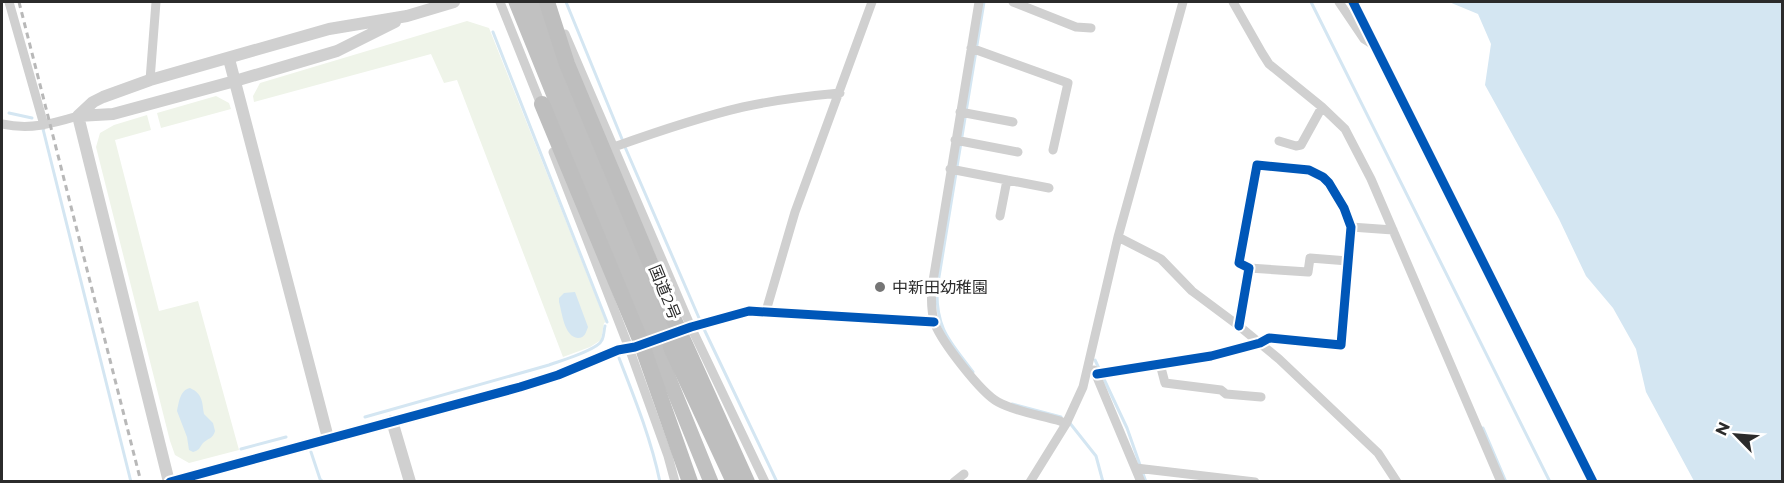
<svg xmlns="http://www.w3.org/2000/svg" width="1784" height="483" font-family="Montserrat,'Noto Sans JP',sans-serif">
  <style>
    .green { fill: #eff4e9 }
    .water { fill: #d4e6f2 }
    .lines { fill: none; stroke-linecap: round; stroke-linejoin: round }
    .stream { stroke: #d4e6f2; stroke-width: 3 }
    .minor { stroke: #d0d0d0; stroke-width: 9 }
    .tertiary { stroke: #d0d0d0; stroke-width: 12 }
    .trunk { stroke: #c1c1c1; stroke-width: 15 }
    .motorway { stroke: #bebebe; stroke-width: 16 }
    .rail { stroke: #b8b8b8; stroke-width: 3; stroke-dasharray: 6 4.5; stroke-linecap: butt }
    .cycleway-casing { stroke: #fff; stroke-width: 13 }
    .cycleway { stroke: #0057b8; stroke-width: 9 }
    .poi-dot { fill: #757575; stroke: #fff; stroke-width: 2 }
    .labels { text-anchor: middle; stroke-width: 6; stroke-linejoin: round; paint-order: stroke }
    .poi-label { font-size: 16px; fill: #2b2b2b; stroke: #fff; text-anchor: start }
    .street-label { font-size: 16px; fill: #2b2b2b; stroke: #fff }
  </style>
  <rect width="100%" height="100%" fill="#fff"/>
  <!-- green -->
  <path class="green" d="M467,21L489,28L606,322L604,323L601,340L590,347L563,357L457,80L444,83L431,54L254,102L253,96L260,83Z
    M216,96L229,103L231,109L161,128L157,113Z
    M147,115L151,130L115,140L159,311L198,301L239,450L189,463L175,455L170,441L96,147L100,133L114,125Z"/>
  <!-- water -->
  <path class="water" d="M1449,2H1782V481H1694L1646,392L1636,349L1613,308L1586,276L1559,219L1485,85L1491,44L1478,14Z
    M575,292L588,327C586,332 585,338 578,338C564,337 562,312 559,302V298L564,293Z
    M190,388C203,394 202,402 204,414L213,423L215,431C213,439 208,438 203,443C199,448 200,450 193,452L189,450L187,437L177,411C179,402 180,390 190,388Z"/>
  <g class="lines">
    <!-- stream -->
    <path class="stream" d="M566,2L622,139
      M1311,2L1550,482
      M493,32L607,322
      M9,113L32,118
      M43,129L131,482
      M625,147L699,318
      M703,327L777,482
      M619,358C635,399 651,439 660,482
      M1095,360L1127,428L1146,482
      M973,372C950,341 936,330 937,289L984,2
      M1012,404L1061,417
      M365,417L549,365C560,361 598,350 602,340C604,336 604,330 605,326
      M1069,422L1096,456L1103,482
      M1483,428L1506,482
      M241,449L286,437
      M311,452L320,479L323,482"/>
    <!-- minor -->
    <path class="minor" d="M9,2L44,125
      M500,2L542,107
      M979,2L932,287C931,299 931,312 935,324C942,342 981,393 998,402C1016,412 1040,415 1060,421L1066,424
      M1013,2L1076,27L1091,28
      M1233,2L1262,53L1269,64L1322,107L1345,129L1371,179L1501,482
      M1339,2L1364,39L1375,46
      M565,34L691,327L765,482
      M971,48L1068,83L1053,150
      M150,80L156,2
      M960,112L1013,122
      M2,124C30,130 51,124 78,116
      M955,140L1018,152
      M1279,141L1296,146L1301,145L1322,107
      M614,147C656,132 700,117 743,107C775,100 807,96 840,93
      M553,152L629,348L668,456L675,482
      M950,169L1049,188
      M1000,216L1007,180
      M1351,227L1393,230
      M1118,237L1161,259L1192,291L1239,326L1279,359L1378,453L1397,482
      M1249,268L1308,272L1310,258L1348,261
      M766,311L795,212L872,2
      M687,329L749,311L934,322
      M1160,364L1165,383L1221,390L1226,394L1261,397
      M1094,370L1141,482
      M1097,374L1211,356L1260,343L1269,338L1341,345L1351,227L1344,208L1329,183L1323,177L1309,170L1257,165L1239,263L1249,268L1239,326
      M1136,468L1255,482
      M954,482L964,474
      M1030,482L1066,424L1083,387L1118,237L1183,2"/>
    <!-- tertiary -->
    <path class="tertiary" d="M1353,2L1593,482
      M229,59L328,438
      M78,116L93,102L103,97L150,80L329,29L407,16L454,2
      M78,116L169,482
      M78,116L113,114L235,81L337,51L395,22
      M392,421L410,482
      M170,482L520,387L558,375L618,350L629,348"/>
    <!-- trunk -->
    <path class="trunk" d="M516,2L711,482
      M532,2L675,357"/>
    <!-- motorway -->
    <path class="motorway" d="M547,2L567,64L675,322L747,482
      M542,104L639,337L690,482
      M671,347L734,482"/>
    <!-- rail -->
    <path class="rail" d="M19,2L141,482"/>
    <defs>
      <path id="cycleway" d="M1353,2L1593,482
        M1097,374L1211,356L1260,343L1269,338L1341,345L1351,227L1344,208L1329,183L1323,177L1309,170L1257,165L1239,263L1249,268L1239,326
        M170,482L520,387L558,375L618,350L635,347L691,327L749,311L934,322"/>
    </defs>
    <!-- cycleway casing -->
    <use href="#cycleway" class="cycleway-casing"/>
    <!-- cycleway -->
    <use href="#cycleway" class="cycleway"/>
  </g>
  <!-- markers -->
  <circle class="poi-dot" cx="880" cy="287" r="6"/>
  <g class="labels">
    <!-- poi labels -->
    <g class="poi-label">
      <text x="892" y="293">中新田幼稚園</text>
    </g>
    <!-- street labels -->
    <g class="street-label">
      <text transform="translate(665 292) rotate(68)" y="6">国道2号</text>
    </g>
  </g>
  <!-- border -->
  <rect width="1784" height="483" fill="none" stroke="#2b2b2b" stroke-width="6"/>
  <!-- north arrow -->
  <g transform="translate(1736 435) rotate(295)" stroke="#ffffff" stroke-width="4.5" paint-order="stroke">
  <path d="M0-4.5L10 22L0 15L-10 22Z" fill="#2b2b2b"/>
  <text y="-9" font-size="16" font-weight="bold" text-anchor="middle" fill="#2b2b2b">N</text>
  </g>
</svg>
